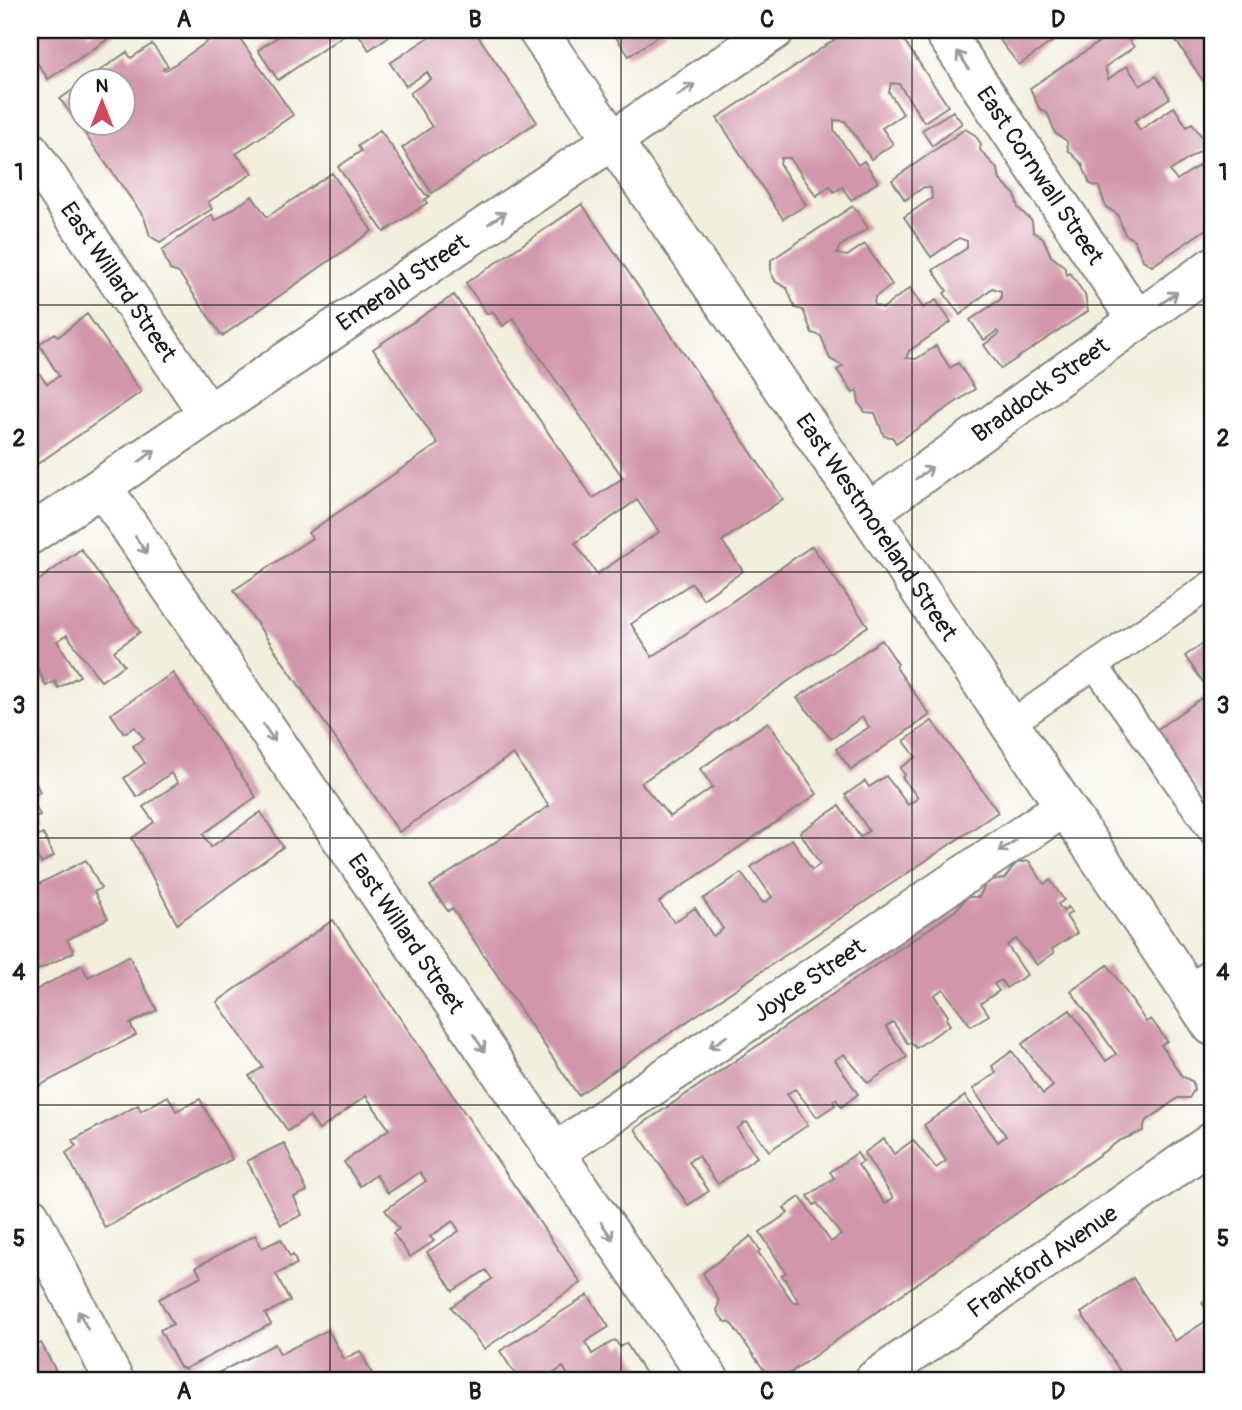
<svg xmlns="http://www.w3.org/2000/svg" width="1242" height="1410" font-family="Pangolin,sans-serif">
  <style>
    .building { fill: #d196ac; fill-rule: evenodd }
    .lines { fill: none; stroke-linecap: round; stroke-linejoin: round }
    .lane-casing { stroke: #88867c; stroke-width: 30 }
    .street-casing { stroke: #88867c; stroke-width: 42 }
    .secondary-casing { stroke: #88867c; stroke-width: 42 }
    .lane { stroke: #fff; stroke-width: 26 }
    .street { stroke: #fff; stroke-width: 38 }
    .secondary { stroke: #fff; stroke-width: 38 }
    .oneway { stroke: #999 }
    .grid { fill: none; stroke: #1c1c1c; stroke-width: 2; stroke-opacity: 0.55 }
    .labels { text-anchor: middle; stroke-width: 6; stroke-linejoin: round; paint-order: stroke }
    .street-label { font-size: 24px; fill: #1c1c1c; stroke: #fff }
    .neatline { fill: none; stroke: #1c1c1c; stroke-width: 2.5 }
    .grid-label { font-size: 23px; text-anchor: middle; font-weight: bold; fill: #1c1c1c }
  </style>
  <rect width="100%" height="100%" fill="#fff"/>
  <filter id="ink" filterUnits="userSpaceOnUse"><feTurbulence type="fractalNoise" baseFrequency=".0143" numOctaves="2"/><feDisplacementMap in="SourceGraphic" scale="14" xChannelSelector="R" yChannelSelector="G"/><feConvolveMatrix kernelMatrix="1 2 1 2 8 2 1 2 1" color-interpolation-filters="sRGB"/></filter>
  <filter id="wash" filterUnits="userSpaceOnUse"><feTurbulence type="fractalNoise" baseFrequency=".00686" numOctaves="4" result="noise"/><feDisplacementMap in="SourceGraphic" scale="28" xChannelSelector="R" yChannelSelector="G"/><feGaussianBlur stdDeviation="1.57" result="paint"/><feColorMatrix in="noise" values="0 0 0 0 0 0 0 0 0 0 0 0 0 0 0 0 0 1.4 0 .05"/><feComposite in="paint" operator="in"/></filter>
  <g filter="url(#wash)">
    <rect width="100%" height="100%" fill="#f3efdd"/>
    <g id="blocks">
      <!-- building -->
      <path class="building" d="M30,30H86L89,34L94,30H114L117,33L48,79L30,52Z
        M224,30H234L293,115L236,154L253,173L208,202L212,209L160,242L150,236L144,217L60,99L80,85V122H122V80H86L127,52L131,58L152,44L168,66L163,69L165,71Z
        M288,30H351L278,80L258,50Z
        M356,30H398L369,50Z
        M440,30H474L537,122L432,193L402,148L432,127L410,93L431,79L427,72L406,86L390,63Z
        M611,30H667L629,56Z
        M849,30H897L948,106L924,122L899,84L891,83L889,92L903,114L882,128L893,144L871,159L845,121L834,120V130L858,165L864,161L878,182L851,200L842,187L834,192L830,186L816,196L790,158H781L780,165L806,205L783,219L717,118Z
        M992,30H1066L1067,31L1019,65Z
        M1117,30H1122L1134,47L1105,67L1108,79L1127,66L1140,86L1156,76L1170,98L1134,121L1140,130L1174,107L1187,127L1192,123L1208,146L1170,171L1173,176L1177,180L1209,159L1212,164V225L1152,266L1143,260L1134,240L1125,234L1117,214L1106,207L1099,187L1090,184L1082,164L1068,150L1067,141L1055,133L1048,114L1039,108L1030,88Z
        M1169,30H1212V94Z
        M953,111L962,123L932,146L922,130Z
        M965,129L975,135L981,144L980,150L998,170L1000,180L1015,195L1018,208L1032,221L1033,232L1043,238L1051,256L1064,266L1067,275L1070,273L1085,295L1088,311L1001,369L984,345L999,334L997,331L984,340L970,320L1001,299V291L992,288L960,315L944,293L947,291L933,270L967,248V241L959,238L931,257L904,217L932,198L931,188L924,187L905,200L892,180Z
        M380,130L425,194L430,196L425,200L427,203L384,232L338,167L361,151L358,146Z
        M332,173L372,231L222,336L179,273L170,270L162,250L212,215L215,221L252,196L267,217Z
        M582,204L783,499L722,541L743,571L703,599L692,583L631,624L652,657L812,546L868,626L641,783L670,817L713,787L700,769L768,722L817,794L659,902L674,922L695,908L713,936L716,934L723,929L703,899L741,873L763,903L767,901L772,897L751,867L792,839L812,870L820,864L800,832L839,806L860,837L869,831L845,795L865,781L869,787L886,776L908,805L918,798L902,777L905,775L900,768L916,757L904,741L932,721L998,812L578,1095L452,908L448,911L430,886L549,806L513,754L399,832L234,590L312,538L308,533L438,444L373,349L454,295L593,498L623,478L513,318L503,326L492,311L487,314L466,283ZM637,500L659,532L597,574L575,543Z
        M853,206L868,228L839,247L837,254L847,256L865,244L892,285L875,297L874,305L883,308L910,288L923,308L936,300L951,322L909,351L906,358L916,359L936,346L950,368L958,363L975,389L896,443L892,437L884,436L875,413L865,412L859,403L857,390L853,393L837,370L843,366L830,359L821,336L812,333L803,310L795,308L787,288L776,282L771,273V260Z
        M87,314L141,392L30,469V361L47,384L59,376L39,344L55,333L58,337Z
        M81,549L140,632L114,651L124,665L101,681L67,635L57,641L80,676L58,688L55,681L46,686L30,653V587Z
        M1212,637V810L1156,730L1210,692L1185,656Z
        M882,640L898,664L895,666L930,715L851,770L836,749L869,727L862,717L831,739L797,698Z
        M173,673L256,797L203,834L211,847L261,812L283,847L177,924L132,838L154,822L143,807L178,783L171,773L137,797L124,778L145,763L133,746L144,739L135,727L124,733L111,714Z
        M30,771L40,792L31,797L40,815L30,820Z
        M43,834L54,856L41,863L38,858L30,866V840Z
        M86,860L101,888L94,892L108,918L67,940L74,952L30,974V875L34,873L39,884Z
        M1029,861L1044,884L1050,880L1064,900L1058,904L1063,911L1068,907L1072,912L1066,916L1077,933L1052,949L1054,953L1037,965L1016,939L1007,945L1027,975L1006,988L1001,980L994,984L999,991L981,1003L989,1015L971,1026L943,989L934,995L948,1016L946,1019L950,1025L916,1048L911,1042L908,1044L893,1022L886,1027L907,1057L868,1083L844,1054L835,1060L858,1094L841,1107L836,1099L833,1101L835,1105L817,1117L795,1089L787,1094L808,1125L769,1151L747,1122L743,1124L737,1129L757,1157L718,1184L698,1156L692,1159L689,1162L709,1191L688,1205L635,1129L955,911L967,897H979L985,885L992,880L1004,879L1016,863Z
        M333,920L581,1283L484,1349L451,1307L492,1279L486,1270L453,1291L427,1252L459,1231L453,1221L430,1237L434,1241L410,1257L393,1233L399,1229L385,1210L426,1181L420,1172L388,1193L376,1175L360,1186L344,1162L389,1129L366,1096L319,1130L309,1116L288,1131L249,1076L263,1067L217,1002Z
        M129,956L157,1010L130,1024L136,1035L39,1086L30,1068V993L82,965L88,977Z
        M1108,965L1146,1022L1151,1019L1167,1041L1161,1045L1182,1076L1193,1082L1194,1090L1189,1098H1178L1145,1122L1143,1131L1119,1141L780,1380H771L731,1323L724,1321L717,1311L719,1301L703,1273L751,1236L760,1250L758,1252L793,1302H799L782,1275L786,1273L760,1232L788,1213L784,1208L800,1197L831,1242L841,1235L817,1203L814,1205L808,1196L834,1178L830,1172L857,1153L863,1162L858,1165L885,1204L893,1198L864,1153L884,1139L894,1154L913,1140L936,1168L946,1161L924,1125L965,1096L998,1142L1006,1136L973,1089L996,1073L992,1066L1012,1051L1043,1094L1053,1086L1022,1044L1070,1010L1106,1061L1116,1054L1071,991Z
        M168,1096L176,1111L200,1099L232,1159L105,1228L66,1153L76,1146L73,1140L138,1105L141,1111Z
        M284,1143L307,1191L294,1197L302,1215L281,1225L247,1161Z
        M255,1235L262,1248L281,1239L290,1257L293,1255L297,1264L276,1274L290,1301L265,1314L271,1324L185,1369L180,1367L160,1330L173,1324L159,1299L201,1276L196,1267Z
        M1133,1278L1175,1341L1212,1317L1202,1303L1212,1296V1380H1112L1122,1374L1081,1313Z
        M588,1295L609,1327L585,1342L592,1354L615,1340L620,1347L626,1343L649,1380H571L563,1367L551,1375L554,1380H519L500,1351Z
        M328,1330L344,1359L360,1351L373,1375L363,1380H204L275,1344L280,1354Z
        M41,1343L57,1373L61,1380H30V1349Z"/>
    </g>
  </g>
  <g filter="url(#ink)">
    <use href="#blocks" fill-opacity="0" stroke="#88867c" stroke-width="2"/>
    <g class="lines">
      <defs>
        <path id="lane" d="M1095,666L1212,831
          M1009,725L1212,584
          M1187,990L1212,972"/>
        <g id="street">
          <path id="s1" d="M537,30L868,513L1212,1026"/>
          <path id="s2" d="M943,30L1137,320"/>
          <path id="s3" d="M30,151L207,412"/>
          <path id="s4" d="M103,488L710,1380"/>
          <path id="s5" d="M868,513L1212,267"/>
          <path id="s6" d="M30,535L775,30"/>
          <path id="s7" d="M554,1153L1064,807"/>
          <path d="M30,1216L114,1380"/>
        </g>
        <g id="secondary">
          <path id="s8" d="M874,1380L1212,1142"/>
        </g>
      </defs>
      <!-- lane casing -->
      <use href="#lane" class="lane-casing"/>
      <!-- street casing -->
      <use href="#street" class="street-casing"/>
      <!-- secondary casing -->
      <use href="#secondary" class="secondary-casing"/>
      <!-- lane -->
      <use href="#lane" class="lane"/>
      <!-- street -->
      <use href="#street" class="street"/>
      <!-- secondary -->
      <use href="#secondary" class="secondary"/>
    </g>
    <!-- one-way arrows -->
    <defs><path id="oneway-shaft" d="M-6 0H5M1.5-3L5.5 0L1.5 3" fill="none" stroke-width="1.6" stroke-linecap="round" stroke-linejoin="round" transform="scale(1.75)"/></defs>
    <g class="oneway">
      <use href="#oneway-shaft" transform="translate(963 60) rotate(-124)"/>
      <use href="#oneway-shaft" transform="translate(686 90) rotate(-34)"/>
      <use href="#oneway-shaft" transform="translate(497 218) rotate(-34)"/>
      <use href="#oneway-shaft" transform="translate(1169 298) rotate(-35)"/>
      <use href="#oneway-shaft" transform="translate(147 456) rotate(-36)"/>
      <use href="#oneway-shaft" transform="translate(924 473) rotate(-36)"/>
      <use href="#oneway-shaft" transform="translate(141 545) rotate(56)"/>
      <use href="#oneway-shaft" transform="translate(269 733) rotate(56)"/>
      <use href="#oneway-shaft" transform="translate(1007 846) rotate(146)"/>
      <use href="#oneway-shaft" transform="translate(718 1042) rotate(146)"/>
      <use href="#oneway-shaft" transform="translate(479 1043) rotate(56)"/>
      <use href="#oneway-shaft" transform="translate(607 1231) rotate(55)"/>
      <use href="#oneway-shaft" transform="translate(83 1320) rotate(-117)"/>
    </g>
  </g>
  <!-- grid -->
  <path class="grid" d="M330,30V1380M621,30V1380M912,30V1380M30,305H1212M30,572H1212M30,838H1212M30,1105H1212"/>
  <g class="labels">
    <!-- street labels -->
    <g class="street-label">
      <text dy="8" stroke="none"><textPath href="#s2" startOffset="175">East Cornwall Street</textPath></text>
      <text dy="8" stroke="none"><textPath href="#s3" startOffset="158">East Willard Street</textPath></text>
      <text dy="8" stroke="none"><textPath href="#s6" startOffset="450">Emerald Street</textPath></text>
      <text dy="8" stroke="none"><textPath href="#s5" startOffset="212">Braddock Street</textPath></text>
      <text dy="8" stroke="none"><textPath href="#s1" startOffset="602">East Westmoreland Street</textPath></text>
      <text dy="8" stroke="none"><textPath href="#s4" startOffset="539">East Willard Street</textPath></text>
      <text dy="8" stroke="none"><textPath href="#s7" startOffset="308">Joyce Street</textPath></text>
      <text dy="8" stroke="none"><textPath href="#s8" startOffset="206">Frankford Avenue</textPath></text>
    </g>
  </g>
  <!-- margin -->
  <rect width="1242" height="1410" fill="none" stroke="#fff" stroke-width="77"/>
  <!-- north arrow -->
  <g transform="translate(102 102)"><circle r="33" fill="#ffffff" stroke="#a4a4a4" stroke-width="2"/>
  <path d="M0-5L12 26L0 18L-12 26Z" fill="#d1495b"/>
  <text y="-10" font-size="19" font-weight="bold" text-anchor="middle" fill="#1c1c1c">N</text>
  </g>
  <rect x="38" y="38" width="1166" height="1334" class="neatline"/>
  <g class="grid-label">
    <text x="184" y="27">A</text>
    <text x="475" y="27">B</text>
    <text x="767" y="27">C</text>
    <text x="1058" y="27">D</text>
    <text x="19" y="180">1</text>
    <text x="1223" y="180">1</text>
    <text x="19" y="446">2</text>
    <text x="1223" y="446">2</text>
    <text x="19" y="713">3</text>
    <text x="1223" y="713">3</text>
    <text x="19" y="980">4</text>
    <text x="1223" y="980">4</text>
    <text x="19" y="1246">5</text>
    <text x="1223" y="1246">5</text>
    <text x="184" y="1399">A</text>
    <text x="475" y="1399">B</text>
    <text x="767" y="1399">C</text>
    <text x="1058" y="1399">D</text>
  </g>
</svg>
